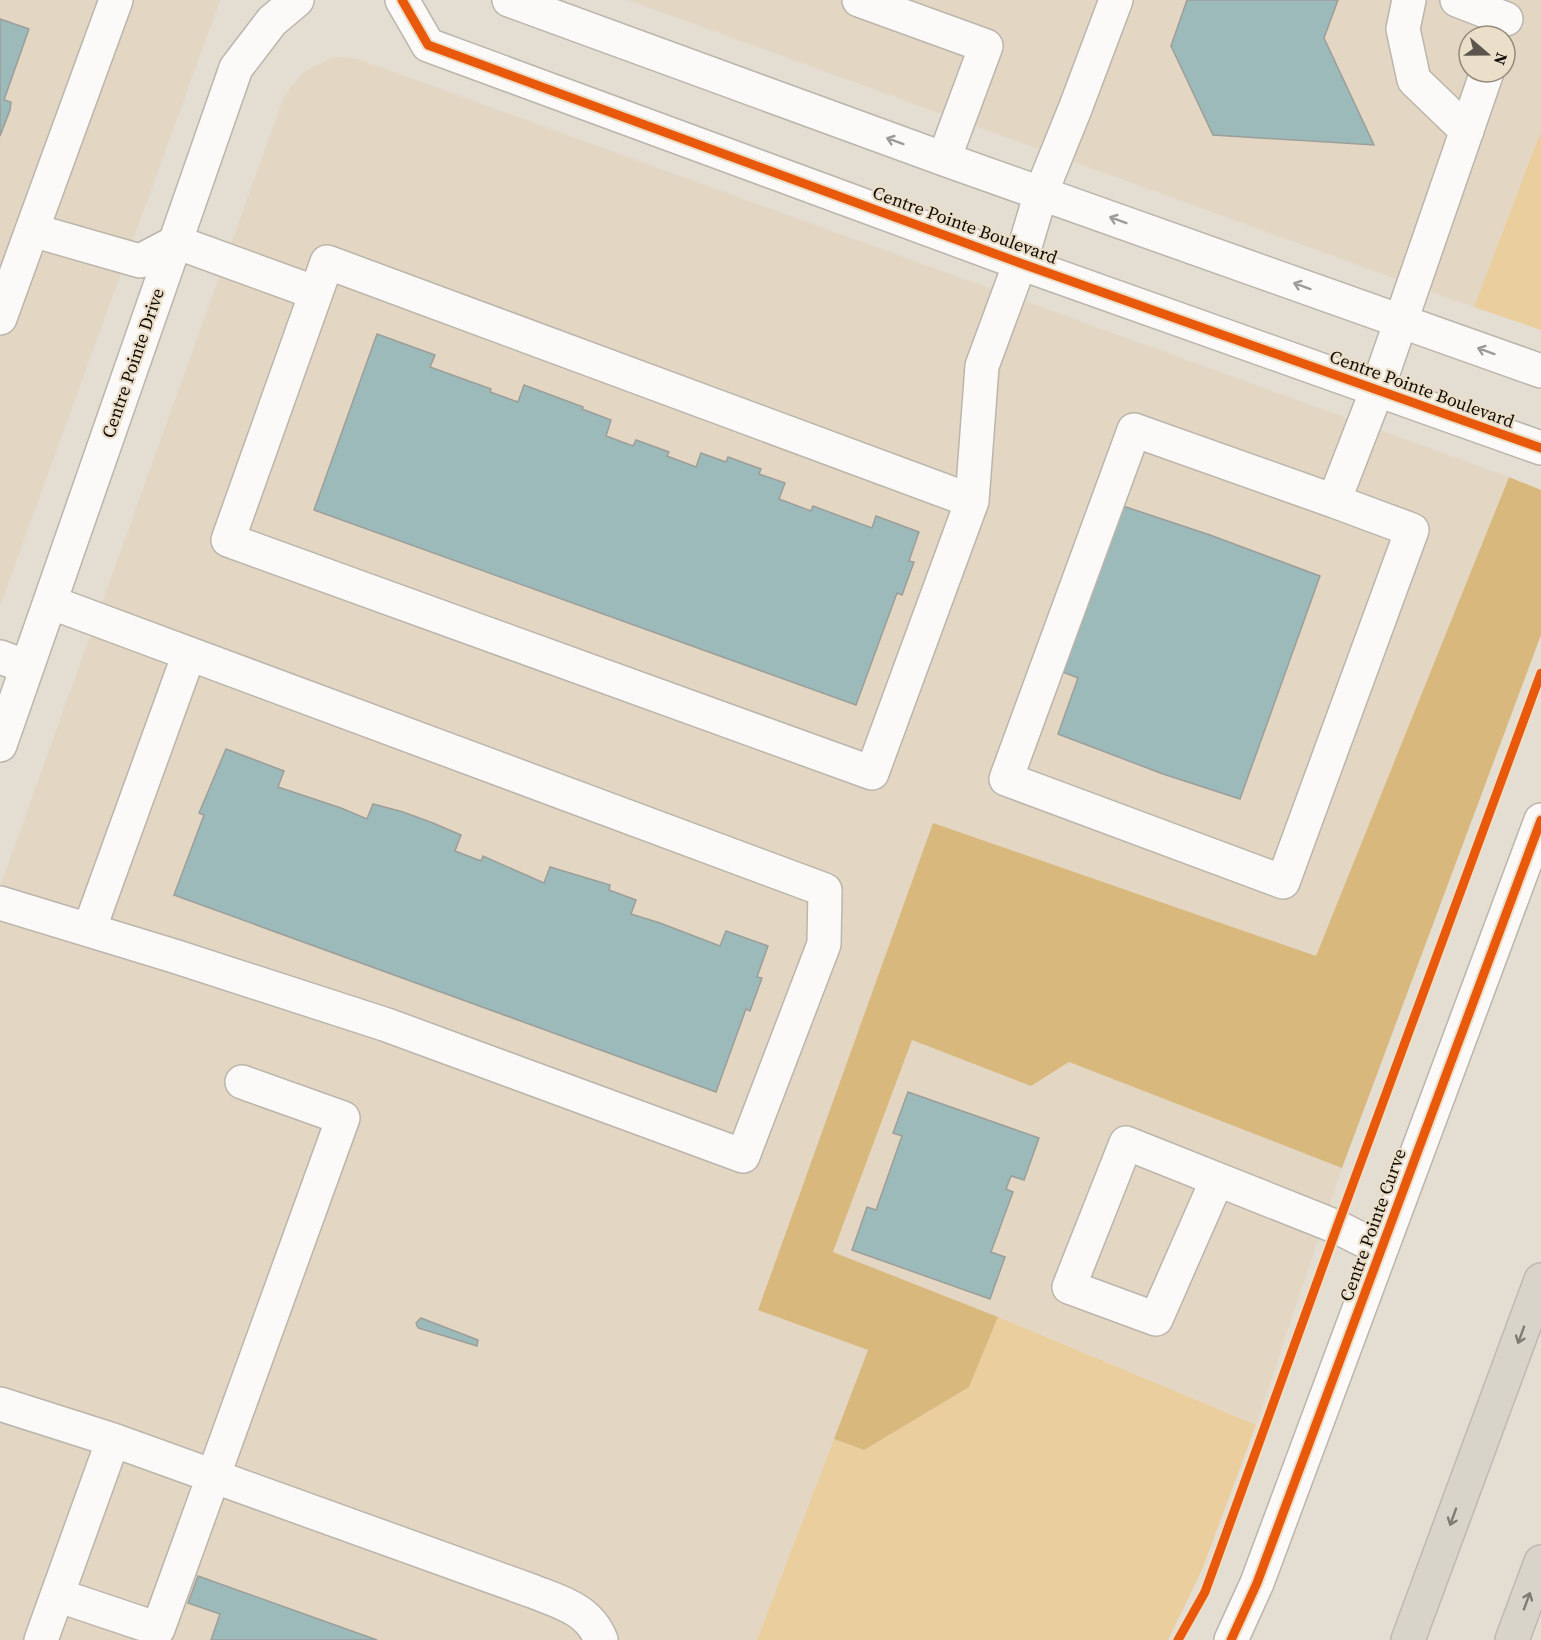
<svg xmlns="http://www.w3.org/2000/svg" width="1541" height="1640" font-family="'Source Serif 4',serif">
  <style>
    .built { fill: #e3d7c3; fill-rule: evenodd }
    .green { fill: #ebce9d }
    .forest { fill: #d9b87d }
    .building { fill: #9cbab9; stroke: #9c9e9a; stroke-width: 1.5 }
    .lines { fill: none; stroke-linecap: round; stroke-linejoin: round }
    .minor-casing { stroke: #bbb5ac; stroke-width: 36 }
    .highway-casing { stroke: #bdb9b4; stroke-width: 36 }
    .minor { stroke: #fbfaf8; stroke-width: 33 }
    .highway { stroke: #d9d4ca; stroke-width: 33 }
    .cycleway-casing { stroke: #ecdfca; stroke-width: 13 }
    .cycleway { stroke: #e8590c; stroke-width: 9 }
    .oneway { stroke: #9d9b97 }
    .oneway2 { stroke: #7f7a72 }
    .labels { text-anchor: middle; stroke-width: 4.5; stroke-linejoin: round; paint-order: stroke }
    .street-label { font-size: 18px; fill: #110c06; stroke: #ecdfca }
  </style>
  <rect width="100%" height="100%" fill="#e4ddd2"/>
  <!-- built -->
  <path class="built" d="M0,0H220L0,606Z
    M628,0H1541V131L1474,307ZM1469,36H1505V72H1469Z
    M333,57L358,59L1509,477L1316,957L933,824L758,1309L868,1350L757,1640H0V887L285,94L305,71Z
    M912,1040L1031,1086L1069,1062L1342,1168L1256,1425L998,1317L833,1252Z"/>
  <!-- green -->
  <path class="green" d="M1541,131V330L1474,307Z
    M998,1317L1256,1425L1202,1570L1168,1640H757L834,1439L864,1450L969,1387Z"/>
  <!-- forest -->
  <path class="forest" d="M1509,477L1541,490V635L1342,1168L1069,1062L1031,1086L912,1040L833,1252L998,1317L969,1387L864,1450L834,1439L868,1350L758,1310L933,823L1316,956Z"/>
  <!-- building -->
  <path class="building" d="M1187,0H1338L1324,38L1374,145L1213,135L1171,46Z
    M0,19L29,29L4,100L11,102L10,110L0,136Z
    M377,334L435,355L430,367L491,389L490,392L518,402L524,385L583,407L582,409L611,420L606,436L633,446L636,440L669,452L667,456L696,467L701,453L726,462L728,457L761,469L759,474L785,483L779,499L811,511L813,506L872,528L876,516L919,532L909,561L914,562L902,595L897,593L856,705L314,510Z
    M1117,504L1210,535L1320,576L1240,799L1163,774L1058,734L1078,678L1058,670Z
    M226,749L284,771L278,787L341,808L367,819L373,804L403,812L433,823L461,835L455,851L481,861L483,856L544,883L550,867L610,885L609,890L636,900L631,914L660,923L720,946L726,931L768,946L757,977L762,978L750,1011L746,1009L716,1092L174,895L204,815L199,813Z
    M908,1092L1039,1138L1024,1180L1011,1176L1006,1189L1013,1192L991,1252L1005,1257L990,1299L852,1250L867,1207L876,1210L902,1136L893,1133Z
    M421,1318L478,1340L477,1346L418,1328L416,1323Z
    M198,1576L377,1640H211L220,1614L188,1603Z"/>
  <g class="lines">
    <defs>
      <path id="minor" d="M402,0L428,45L1020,263L1541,448
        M509,0L944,159L1541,371
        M859,0L986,46L944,159
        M1409,0L1403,29L1414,80L1467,131
        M1457,0L1506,19
        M32,230L116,0
        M316,293L327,262L972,501
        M0,318L32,230L140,261L176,242L316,293L228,540L872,773L972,501L982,366L1020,263L1041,193L1075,109L1116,0
        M1334,501L1134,430L1006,779L1283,882L1412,530L1334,501L1377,390L1487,72
        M0,657L27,667
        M0,745L236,68L272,21L297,0
        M0,903L174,956L387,1025L743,1156L824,944L825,890L50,602
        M89,930L189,654
        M1217,1180L1156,1319L1069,1287L1126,1143L1337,1227L1381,1249
        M0,1404L113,1440
        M57,1595L158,1629L343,1118L242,1082
        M41,1640L113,1440L532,1591C560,1602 589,1609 601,1640
        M1231,1640L1257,1583L1541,820"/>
      <path id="highway" d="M1408,1640L1541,1280
        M1512,1640L1541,1562"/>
    </defs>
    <!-- minor casing -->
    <use href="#minor" class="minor-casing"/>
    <!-- highway casing -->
    <use href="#highway" class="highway-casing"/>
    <!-- minor -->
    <use href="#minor" class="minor"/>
    <!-- highway -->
    <use href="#highway" class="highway"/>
    <defs>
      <path id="cycleway" d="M402,0L428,45L1020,263L1541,448
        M1178,1640L1205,1592L1337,1227L1541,673
        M1231,1640L1257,1583L1541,820"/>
    </defs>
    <!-- cycleway casing -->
    <use href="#cycleway" class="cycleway-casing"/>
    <!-- cycleway -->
    <use href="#cycleway" class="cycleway"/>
  </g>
  <!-- one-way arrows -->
  <defs><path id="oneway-shaft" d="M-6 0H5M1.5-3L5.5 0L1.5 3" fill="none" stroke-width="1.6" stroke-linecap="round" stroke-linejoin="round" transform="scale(1.5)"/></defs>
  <g class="oneway">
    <use href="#oneway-shaft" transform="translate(895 141) rotate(-160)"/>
    <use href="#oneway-shaft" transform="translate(1118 220) rotate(-160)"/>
    <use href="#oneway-shaft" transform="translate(1302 286) rotate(-160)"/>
    <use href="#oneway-shaft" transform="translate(1486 351) rotate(-160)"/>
  </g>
  <g class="oneway2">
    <use href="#oneway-shaft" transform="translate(1521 1335) rotate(110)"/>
    <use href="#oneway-shaft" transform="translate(1453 1517) rotate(110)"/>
    <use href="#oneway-shaft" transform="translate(1527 1601) rotate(-70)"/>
  </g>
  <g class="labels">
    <!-- street labels -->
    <g class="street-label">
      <text transform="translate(965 225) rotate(20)" y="6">Centre Pointe Boulevard</text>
      <text transform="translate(133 363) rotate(-71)" y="6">Centre Pointe Drive</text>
      <text transform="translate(1422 389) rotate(20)" y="6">Centre Pointe Boulevard</text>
      <text transform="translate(1373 1225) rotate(-70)" y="6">Centre Pointe Curve</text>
    </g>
  </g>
  <!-- north arrow -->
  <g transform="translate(1487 54) rotate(110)"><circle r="28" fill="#ecdfca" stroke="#948b7c" stroke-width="1.5"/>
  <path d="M0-4.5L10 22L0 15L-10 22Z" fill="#5b554d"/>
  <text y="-9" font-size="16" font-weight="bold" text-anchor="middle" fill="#110c06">N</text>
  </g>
</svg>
